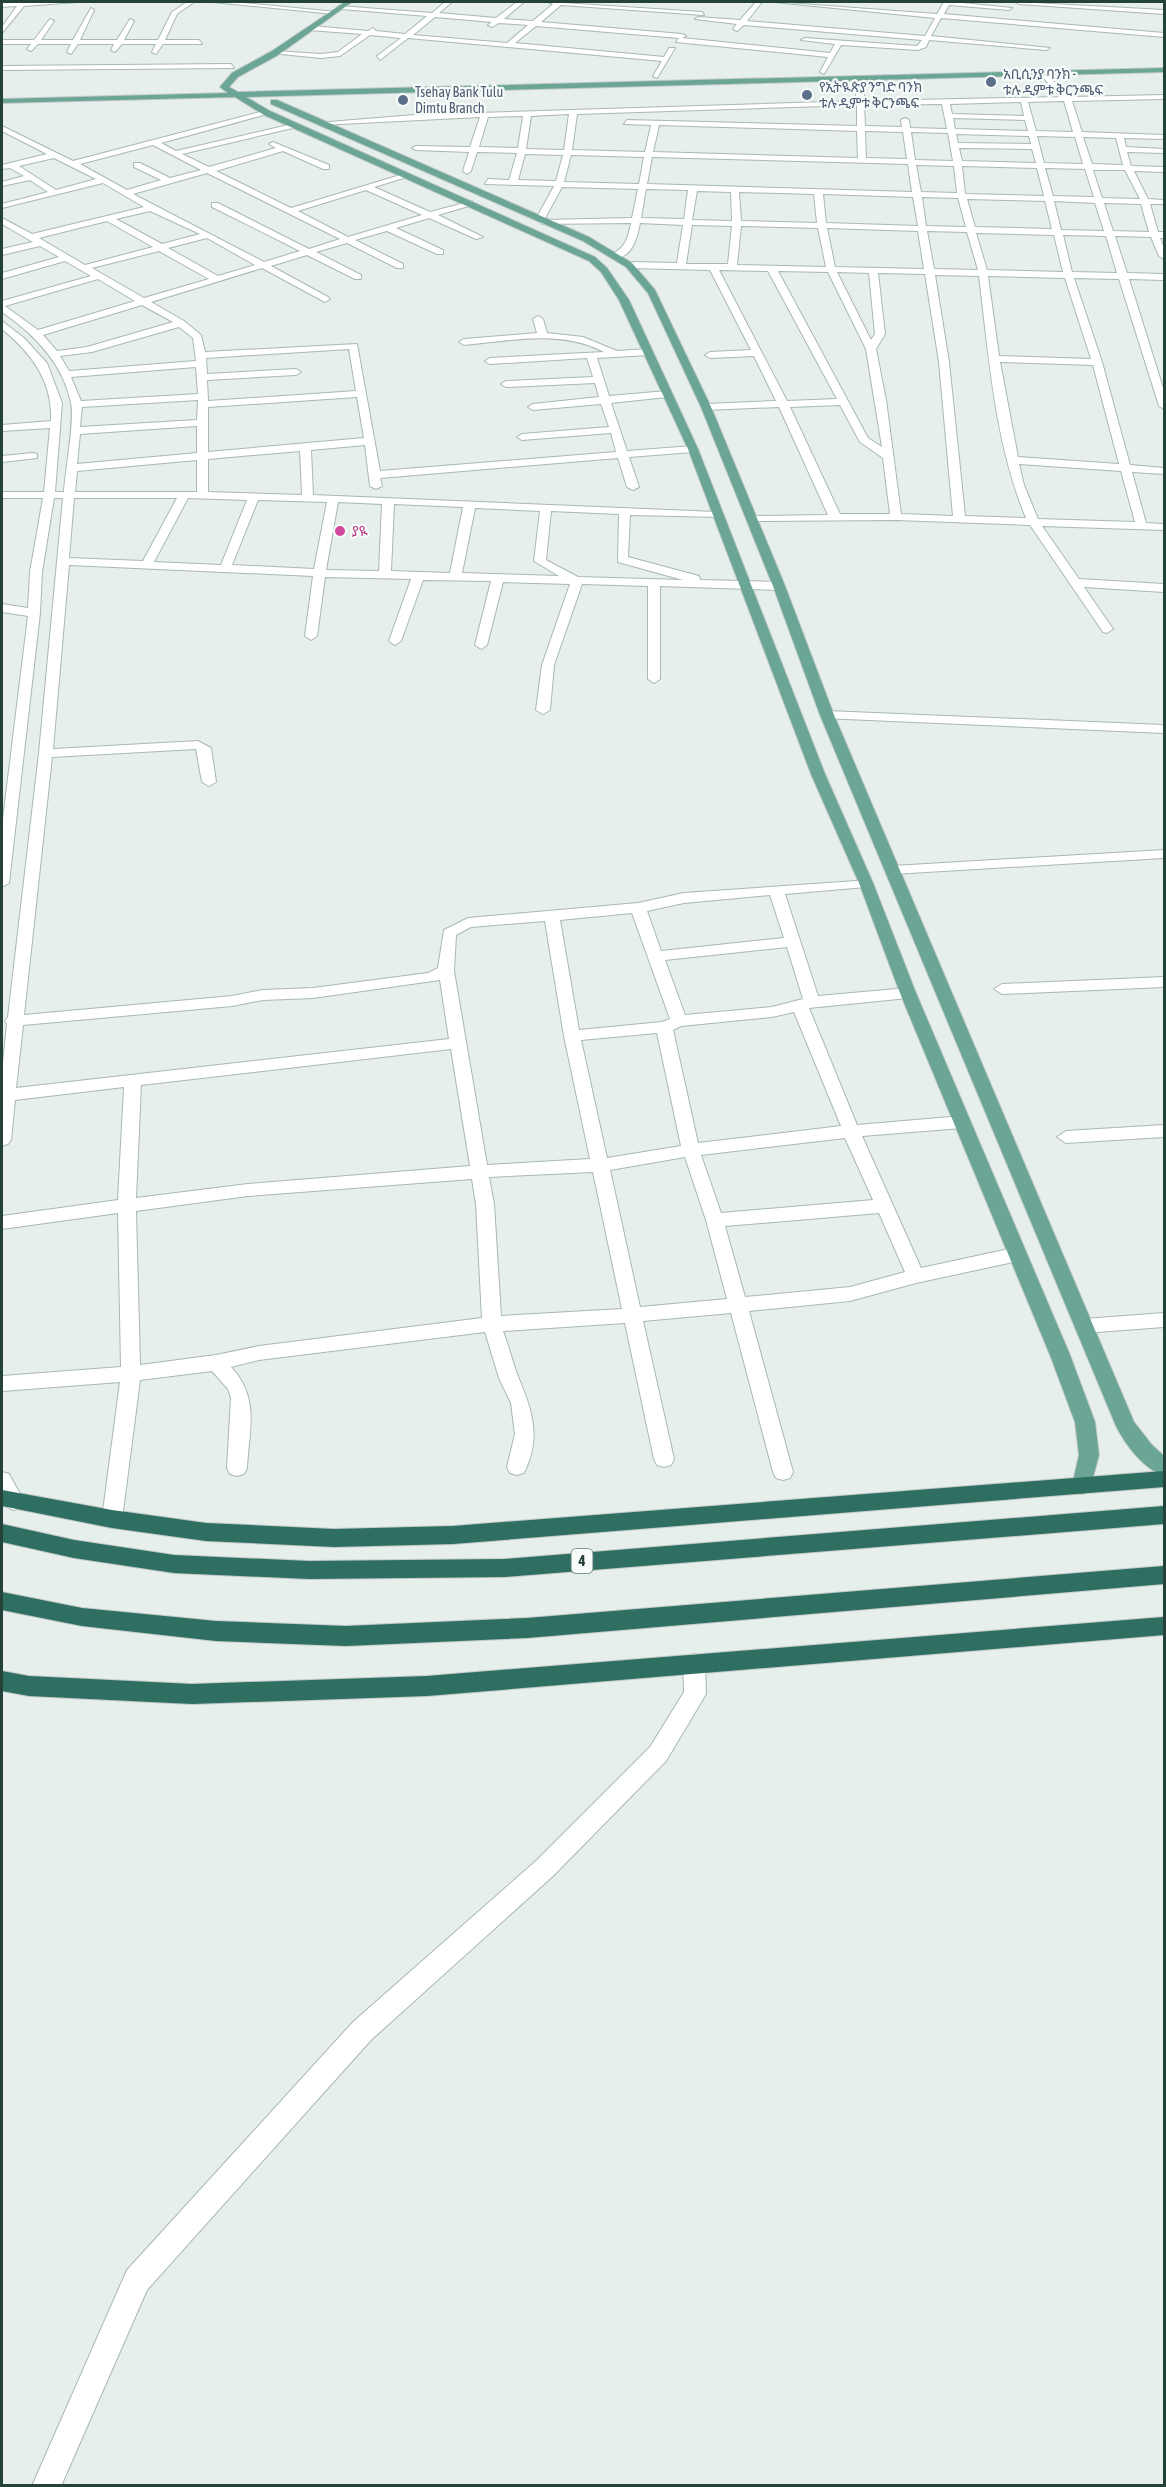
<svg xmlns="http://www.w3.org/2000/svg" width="1166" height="2487" font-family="'Asap Condensed','Noto Sans Ethiopic',sans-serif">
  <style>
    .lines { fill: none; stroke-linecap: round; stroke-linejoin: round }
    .minor-casing { stroke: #a8b8b2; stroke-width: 2 }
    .major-casing { stroke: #c2cac8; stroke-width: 2 }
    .highway-casing { stroke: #c2cac8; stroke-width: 2 }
    .minor { fill: #fff; fill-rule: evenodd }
    .major { fill: #6aa596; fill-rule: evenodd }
    .highway { fill: #2f6f62; fill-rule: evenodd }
    .service-dot { fill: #5c6f8a; stroke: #f7fbf9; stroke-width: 2 }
    .hotel-dot { fill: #d1479c; stroke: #f7fbf9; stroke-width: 2 }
    .labels { text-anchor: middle; stroke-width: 4.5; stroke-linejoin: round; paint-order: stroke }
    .far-service-label { font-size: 14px; fill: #4e5e75; stroke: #f7fbf9; text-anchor: start }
    .far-hotel-label { font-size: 14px; fill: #b23c85; stroke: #f7fbf9; text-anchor: start }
    .shield { fill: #f7fbf9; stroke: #637a73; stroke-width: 1.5 }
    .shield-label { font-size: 15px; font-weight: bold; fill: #24423a }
  </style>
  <rect width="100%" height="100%" fill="#e6efeb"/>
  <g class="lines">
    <defs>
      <path id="minor" d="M21,2H77L24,6L2,33V27L17,6L2,7V3Z
        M187,2H194L177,14L165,40H199L202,44H163L156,54L152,52L156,44H122L115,52L111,50L114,44H78L71,54L67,52L71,44H38L31,51L27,49L31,44H2V40H34L50,19L54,21L41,40H73L91,8L94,10L80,40H117L130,19L134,21L124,40H158L172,12Z
        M213,2H234L337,12L334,14Z
        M445,2H452L439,13L496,18L517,2H524L504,19L533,21L553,4L548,2L702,12L704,15L561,5L541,22L682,34L686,36L682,38L830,53L835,44L801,40L805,38L917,46L922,40L744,25L737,31L733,29L737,24L695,19L698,17L740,20L756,2H762L747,21L925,36L935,18L774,2L937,14L944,2H953L1012,8L1009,10L949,5L944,14L1164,33V37L941,18L931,36L1050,48L1046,50L929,40L926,47L918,50L841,45L824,74L820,72L828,57L676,42L679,38L536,26L515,43L664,57L669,48H675L657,78L653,76L662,61L408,38L380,60L377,56L401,38L370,35L340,56L321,58L271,53L275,51L321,54L338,52L362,34L309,30L312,26L368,31L373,28L376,31L405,34L427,16L341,9L339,6L432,13ZM435,17L492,22L488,25L492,27L499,23L528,25L507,43L413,35Z
        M1016,2L1164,10V14L1019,4Z
        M231,64L234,68L2,70V66Z
        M1044,72L1069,97L1164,95V99L1072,101L1082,132L1164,135V139L1124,138L1126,147L1164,149V153L1127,152L1131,166L1164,167V172L1134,171L1148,199L1164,200V204H1150L1158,232H1164V238H1160L1164,248V259L1159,256L1151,237L1115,236L1127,273L1164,274V280L1129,279L1164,391V409L1159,406L1119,279L1074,278L1102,362L1130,465L1164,468V474L1132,472L1146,523L1164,524V530L1042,526L1079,579L1164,584V592L1084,587L1113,629L1107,633L1103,632L1030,525L896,520L749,521L747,519L753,516L828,515L779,407L706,410L701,407L706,404L776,401L754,356L710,358L705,355L710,352L751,350L710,270L629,268L624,265L629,262L677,263L683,225L640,223C637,239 632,259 613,258V254C626,246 628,238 631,223L543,224L536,219L554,186L485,184L488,179L509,180L517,153L477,152L471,171L467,174L463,171L469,152L416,150L412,148L416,146L470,147L480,117L321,125L317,123L414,115L856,101V89L848,78L852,76L864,89V101L1061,97L1040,74ZM1064,101L1073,132L1036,131L1028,102ZM1021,102L1024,116L952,114L950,104ZM942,104L947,129L910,128L909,120L905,118L901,120L902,127L865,126L864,105ZM857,105V126L627,120L624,124L651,125L645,152L572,150L577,114ZM569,114L564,150L526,149L531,116ZM523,116L518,148L479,147L488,117ZM953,118L1025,120L1028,131L955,129ZM659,125L857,131L858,158L653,152ZM865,131L903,132L907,159L866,158ZM911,132L948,133L953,161L915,160ZM956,134L1029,136L1031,144L958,143ZM1037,136L1075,137L1083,164L1044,163ZM1083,137L1116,138L1123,165L1092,164ZM959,148L1032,149L1036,163L962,161ZM525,154L563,155L556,181L518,180ZM571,155L644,157L639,184L564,182ZM652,157L908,164L912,192L647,184ZM916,165L954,166L957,193L921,192ZM962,166L1037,168L1044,196L965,194ZM1045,168L1085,169L1094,197L1053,196ZM1093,170H1125L1140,199L1102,198ZM562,187L638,189L632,218L544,220ZM646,189L688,190L684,219L641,218ZM697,191L731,192L732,221L692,220ZM739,192L814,194L817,223L741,221ZM823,194L913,197L918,226L826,223ZM922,197L958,198L966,227L926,226ZM967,199L1045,201L1052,229L975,227ZM1054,201L1095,203L1104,231L1061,230ZM1104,203L1141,204L1149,232L1113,231ZM692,225L732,226L728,264H686ZM741,226L818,228L826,267L737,265ZM827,228L918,231L924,269L835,267ZM927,231L967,232L978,270L934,269ZM976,233L1054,235L1063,272L987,270ZM1063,235L1106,236L1117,273L1072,272ZM719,270L768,271L837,399L787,401ZM778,271L828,272L866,349L882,447L868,438ZM837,272L869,273L875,334L871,340ZM878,273L925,274L939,362L953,516L901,514L886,400L876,349L885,334ZM935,275L979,276C989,357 995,444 1026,518L965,516L949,362ZM988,276L1065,278L1091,359L999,356ZM1000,362L1093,365L1119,464L1018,457ZM840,405L860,442L883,458L890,514H840L790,407ZM1019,464L1121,471L1135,522L1038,519L1024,485Z
        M264,111L271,113L161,143L176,151L297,123V127L182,154L209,167L276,148L269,144L273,142L329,165V169H323L283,151L216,171L291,208L407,173V177L374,187L430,212L472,201V205L438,215L483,237L476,239L429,218L396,228L443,250V254H437L387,231L355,240L403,264V268H397L347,243L316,252L361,275V279H355L307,255L271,266L328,297L330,299L325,302L262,268L151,302L184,321L201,335L205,352L357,344L380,471L616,452L611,433L522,440L517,437L522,434L609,427L601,404L533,410L528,407L533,404L599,397L595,383L506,387L501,384L506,381L593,377L587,358L490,364L485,361L490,358L604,352C561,329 510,341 464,345L459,342L464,339L537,333L533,319L538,316L543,319L547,333L583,337L617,351L648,349L653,352L648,355L597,358L609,396L667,391L672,394L667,397L611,403L627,451L693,446L698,449L693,452L629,457L639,487L633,490L627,487L618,458L380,478L382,486L376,489L370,486L365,445L311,450L313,495L716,512L720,513V517L630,515L628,557L699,576L700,580L779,582L785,586L779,590L660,586V679L654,683L648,679V586L582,584L554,665L550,710L543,714L536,710L542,665L570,584L503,582L487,645L481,649L475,645L491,581L423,580L401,641L395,645L389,641L411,579L325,577L317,636L311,640L305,636L313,576L69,565L53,749L198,741L211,748L216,782L209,786L202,782L196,749L52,757L24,1015L232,996L263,990L313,988L428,973L438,968L444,930L468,918L638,903L684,893L871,880L873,883L871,886L866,887L785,894L818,996L908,988L916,993L908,998L809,1008L857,1125L962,1116L970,1122L962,1128L862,1136L921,1268L1018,1247L1024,1249L1027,1254L1024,1259L1018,1261L916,1283L850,1301L749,1311L793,1472L790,1478L783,1480L776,1478L773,1472L731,1313L643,1321L674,1459L671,1465L664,1467L657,1465L654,1459L625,1323L503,1331C509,1347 513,1364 519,1379C533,1412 541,1439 524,1473L517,1475L510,1473L507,1467L515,1434L511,1403L499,1378L485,1332L259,1360L231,1367C260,1398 249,1429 247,1468L244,1474L237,1476L230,1474L227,1468L231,1398L228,1389L212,1371L140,1380L122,1519L119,1525L112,1528L105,1525L102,1519L120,1382L2,1391V1376L121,1367L118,1213L2,1229V1216L118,1200L124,1087L15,1100L11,1140L8,1144L2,1146V1072L7,1024L5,1021L8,1017L39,753L63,498H54L42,572L40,613L9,883L2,887V827L28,616L2,612V604L28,608L30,572L43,498H2V492H44L50,428L2,431V425L51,421C53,381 31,353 2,329V321L24,338L47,363L62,403L55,492H64C65,472 75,419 71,403C63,363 34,334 2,312V301L91,276L65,261L2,279V273L59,257L40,246L2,255V249L33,242L2,224V218L32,234L144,207L103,183L2,208V204L48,192L30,180L2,186V182L24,176L10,168L2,169V165L47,154L2,131V126L73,161ZM153,145L201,170L170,178L140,163H134V167L161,180L127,190L80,164ZM54,158L96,179L56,190L19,166ZM207,173L340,239L309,249L218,203H212V207L300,251L264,262L133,194ZM366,190L422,215L348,237L298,211ZM150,211L200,234L162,244L116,219ZM107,221L153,247L85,265L39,238ZM207,238L255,265L218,276L168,248ZM159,251L209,279L144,298L92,268ZM98,279L135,301L38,330L5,306ZM142,305L173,322L87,347L57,351L43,335ZM179,327L193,338L196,361L69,371L60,356L92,352ZM349,349L356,391L208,401L207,380L296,375L301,372L296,369L207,374L206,358ZM196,367L198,394L81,401L71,377ZM357,397L364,438L208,452V407ZM198,400L197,420L80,427L82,407ZM197,426V453L77,464L80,434ZM300,451L302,495L208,492V459ZM197,460V492H75L77,471ZM74,498H177L143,561L69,558ZM188,498L247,500L221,565L154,562ZM258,500L327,502L314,569L232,565ZM338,502L382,504L379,571L326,570ZM394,504L463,507L450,573L391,571ZM475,508L540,511L534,561L559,576L462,573ZM551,511L619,514L618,562L683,580L578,577L546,560ZM770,895L784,938L661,951L647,911L684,903ZM632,913L670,1019L662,1022L579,1030L560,920ZM545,921L564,1036L590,1159L487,1165L454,971L456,935L471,927ZM787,947L803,999L772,1007L685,1015L665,960ZM440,980L449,1039L16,1088L23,1025L232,1006L263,1000L313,998ZM794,1012L841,1126L698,1143L673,1030L681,1026L772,1017ZM657,1033L681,1146L607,1158L581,1040ZM451,1049L470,1166L248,1184L136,1198L141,1085ZM845,1138L873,1200L721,1213L701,1155ZM685,1157L706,1220L727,1299L640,1307L610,1170ZM593,1172L622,1309L501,1316L494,1204L489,1177ZM472,1179L476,1204L482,1318L259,1346L216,1355L140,1365L136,1211L248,1196ZM879,1213L905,1272L850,1287L745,1297L725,1226Z
        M33,453L37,454V458L2,462V456Z
        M827,711L1164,725V733L822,718L820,715Z
        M1164,850V858L893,874L886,870L893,866Z
        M1164,977V987L1002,994L994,989L1002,984Z
        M1164,1125V1137L1066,1143L1057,1137L1066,1131Z
        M1164,1313V1327L1084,1333L1077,1331L1075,1326L1077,1321L1084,1319Z
        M2,1472L9,1474L24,1501L21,1507L14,1510L7,1507L2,1498Z
        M694,1654L702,1657L705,1664L706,1694L666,1761L553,1876L371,2040L147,2290L61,2486H32L127,2270L353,2022L537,1860L650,1747L684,1692L683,1664L686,1657Z"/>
      <path id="major" d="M345,2H352L278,55L238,77L229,87L238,92L1164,68V72L246,97L270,111L595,257L607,268L629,300L698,449L825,774L873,883L916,993L1070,1355L1095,1422L1099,1455L1089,1492L1082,1494L1075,1492L1072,1486L1079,1455L1075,1422L1050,1355L900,993L859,883L811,774L688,449L619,300L601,272L589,261L264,115L235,97L2,103V99L228,93L220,87L232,73L272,51Z
        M271,100H277L589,237L632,263L655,290L711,407L785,586L834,715L1134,1422L1152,1445L1164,1456V1475C1144,1470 1125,1444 1116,1426L820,715L773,586L701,407L648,293L626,267L583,241L271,104Z"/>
      <path id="highway" d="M1164,1471V1487L453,1544L334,1547L206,1541L112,1528L2,1506V1490L112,1510L206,1523L334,1529L453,1526Z
        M1164,1506V1524L505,1577L309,1579L174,1573L74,1558L2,1542V1524L74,1540L174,1555L309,1561L505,1559Z
        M1164,1566V1584L527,1638L346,1646L216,1641L82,1626L2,1610V1592L82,1608L216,1621L346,1626L527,1618Z
        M1164,1617V1635L427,1696L192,1704L29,1696L2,1691V1671L29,1676L192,1684L427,1676Z"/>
    </defs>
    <!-- minor casing -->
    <use href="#minor" class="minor-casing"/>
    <!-- major casing -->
    <use href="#major" class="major-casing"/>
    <!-- highway casing -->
    <use href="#highway" class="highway-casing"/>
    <!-- minor -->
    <use href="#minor" class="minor"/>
    <!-- major -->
    <use href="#major" class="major"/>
    <!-- highway -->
    <use href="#highway" class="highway"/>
  </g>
  <!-- markers -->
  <g class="service-dot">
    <circle cx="991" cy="82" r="6"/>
    <circle cx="807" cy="95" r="6"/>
    <circle cx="403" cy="100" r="6"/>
  </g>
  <circle class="hotel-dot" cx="340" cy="531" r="6"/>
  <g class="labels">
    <!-- far-service labels -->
    <g class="far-service-label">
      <text x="1003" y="79">አቢሲንያ ባንክ -<tspan x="1003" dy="16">ቱሉ ዲምቱ ቅርንጫፍ</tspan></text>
      <text x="819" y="92">የኢትዪጵያ ንግድ ባንክ<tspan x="819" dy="16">ቱሉ ዲምቱ ቅርንጫፍ</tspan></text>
      <text x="415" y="97">Tsehay Bank Tulu<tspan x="415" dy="16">Dimtu Branch</tspan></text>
    </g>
    <!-- far-hotel labels -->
    <g class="far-hotel-label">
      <text x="352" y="536">ያዪ</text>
    </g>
    <!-- shield labels -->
    <rect class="shield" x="571.5" y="1549" width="21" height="24" rx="4.5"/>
    <g class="shield-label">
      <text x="582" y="1566">4</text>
    </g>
  </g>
  <!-- border -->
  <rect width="1166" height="2487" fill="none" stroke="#24423a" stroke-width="6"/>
</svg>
